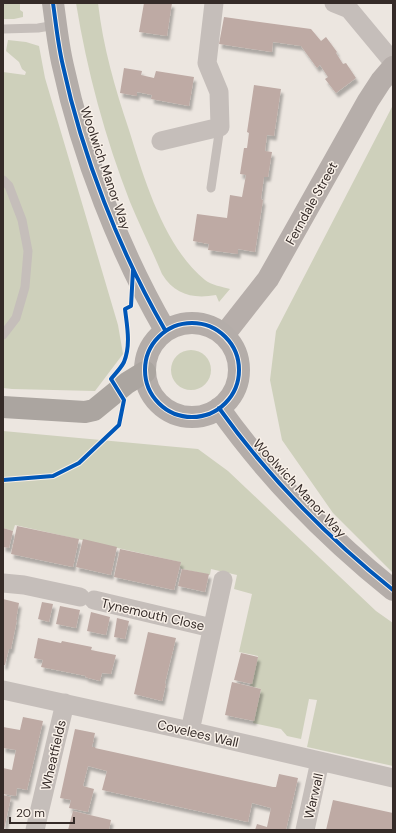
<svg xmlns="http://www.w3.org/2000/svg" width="396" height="833" font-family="'DM Sans',sans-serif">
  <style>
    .green { fill: #ced0bb }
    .building { fill: #beaaa4; filter: url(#shadow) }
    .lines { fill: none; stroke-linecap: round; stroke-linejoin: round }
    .lane { stroke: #c5beba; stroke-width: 9 }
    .street { stroke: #c5beba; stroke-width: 19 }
    .secondary { stroke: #b6aeaa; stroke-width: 22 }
    .primary { stroke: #b4ada9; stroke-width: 22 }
    .highway { stroke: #aba5a0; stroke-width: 22 }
    .cycleway-casing { stroke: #f8f0e8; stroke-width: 6 }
    .cycleway { stroke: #0057b8; stroke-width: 4 }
    .labels { text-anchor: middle; stroke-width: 3; stroke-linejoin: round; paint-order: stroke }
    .street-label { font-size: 13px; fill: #352b28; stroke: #f8f0e8 }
  </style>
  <defs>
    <filter id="shadow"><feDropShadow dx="2.5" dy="4.5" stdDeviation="1" flood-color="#0004"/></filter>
  </defs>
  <rect width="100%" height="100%" fill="#ece6e0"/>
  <!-- green -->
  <path class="green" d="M3,3H20V10L23,12V17L14,19H3Z
    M76,3H98C103,47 115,88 129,130C144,178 164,247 205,280C211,285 223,287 230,289L219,302L216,295C193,299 175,295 162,274C152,250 140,226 130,202C105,138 87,71 76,3Z
    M8,40L26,42L39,46L45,78L118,325L123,354L95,391L12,389L3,388V72L25,75L26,72L22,69L19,62L6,51Z
    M393,105V573L333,513L282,440L270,380L276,331Z
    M171 370a20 20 0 1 1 40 0a20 20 0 1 1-40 0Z
    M3,431L198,449L228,471L376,611L393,623V766L307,747L317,700L309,699L301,739L287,736L281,729L253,723L261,689L250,686L258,656L239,652L252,594L234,589L237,575L211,569L210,575L182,569L180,567V562L15,525L13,531L3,528Z"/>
  <!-- building -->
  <path class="building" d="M144,3H172L167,36L139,32Z
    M224,17L311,29L321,41L326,37L337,52L336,53L343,64L346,63L356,78L336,93L325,79L328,77L320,65L317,68L301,46L273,42L272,52L219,44Z
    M124,68L142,71L141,75L154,78L156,71L194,77L189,106L151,99L152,95L137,92V96L120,93Z
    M254,85L281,89L274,136L267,135L265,151L272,152L268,177H264L261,199L263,200L255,252L238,249V254L208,250L209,244L193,241L197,214L227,218L230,195L242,197L246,175L240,174L244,148H247L249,133L247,132Z
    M17,526L79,539L73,567L11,554Z
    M3,528L13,531L9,548L3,547Z
    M83,539L117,547L111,575L76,567Z
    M120,549L181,562L174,590L114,577Z
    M182,569L209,574L205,592L178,586Z
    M3,599L19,603L16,620H17L11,649H9L5,665H3Z
    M42,602L53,604L49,622L38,619Z
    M60,606L80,610L76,628L56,624Z
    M91,612L110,617L106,635L87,631Z
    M117,618L129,621L125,639L114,637Z
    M148,632L176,638L165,683L166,684L162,701L134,694Z
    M38,638L61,643L62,641L92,647L91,650L116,655L111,674L102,673L100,681L85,677L86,676L41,667L43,660L34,658Z
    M241,653L258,657L252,684L234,680Z
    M232,682L261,689L254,721L225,715Z
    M23,717L43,721L27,790L17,788L16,796L3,794V768L12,770L16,750L3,748V727L20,730Z
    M75,729L95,733L92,747H95V748L273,787H276L279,774L298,778L286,830H255L257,824L267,827L271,808L252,803L248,822L102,790L107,771L88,766L83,786L94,789L88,812L69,808L71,800L60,798Z
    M3,795L11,797L4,830H3Z
    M333,800L393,813V830H326Z
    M73,811L111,820L109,830H68Z"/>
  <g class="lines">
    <!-- lane -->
    <path class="lane" d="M3,29L38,28L56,25
      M3,180L9,186L22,220L28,251L25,287L16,318L3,335
      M211,188L220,127"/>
    <!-- street -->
    <path class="street" d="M334,3L349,9L393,62
      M161,141L220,127L219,92L207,63L214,3
      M3,583L24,585L80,597
      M94,600L212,628
      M3,690L190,731L393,778
      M190,731L223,580
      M35,830L65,703
      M305,830L320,761"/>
    <!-- secondary -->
    <path class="secondary" d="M224,335L268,279L368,101L381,81L393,67"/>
    <!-- primary -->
    <path class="primary" d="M53,3C56,24 58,45 63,66C82,155 120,252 165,330
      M145 370a47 47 0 1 1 94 0a47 47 0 1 1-94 0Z
      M219,408C268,477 327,537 393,590"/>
    <!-- highway -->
    <path class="highway" d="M3,407L85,412L94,410L127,383L145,372"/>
    <defs>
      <path id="cycleway" d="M53,3C56,24 58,45 63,66C82,155 120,252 165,330
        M145 370a47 47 0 1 1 94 0a47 47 0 1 1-94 0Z
        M219,408C268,477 327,537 393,590
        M3,480L53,476L79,463L119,425L124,400L111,379C115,374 121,368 124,362C131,345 127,326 125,309L131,306L133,270"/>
    </defs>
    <!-- cycleway casing -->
    <use href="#cycleway" class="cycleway-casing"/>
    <!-- cycleway -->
    <use href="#cycleway" class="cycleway"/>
  </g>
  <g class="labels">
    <!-- street labels -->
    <g class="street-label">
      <text transform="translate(106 168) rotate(71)" y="5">Woolwich Manor Way</text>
      <text transform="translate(311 203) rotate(-61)" y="5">Ferndale Street</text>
      <text transform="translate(300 488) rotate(47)" y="5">Woolwich Manor Way</text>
      <text transform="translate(153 614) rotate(13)" y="5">Tynemouth Close</text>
      <text transform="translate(198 733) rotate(13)" y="5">Covelees Wall</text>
      <text transform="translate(53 755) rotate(-77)" y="5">Wheatfields</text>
      <text transform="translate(313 796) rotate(-77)" y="5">Warwall</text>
    </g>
  </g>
  <!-- border -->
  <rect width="396" height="833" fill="none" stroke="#352b28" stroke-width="8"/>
  <!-- scale -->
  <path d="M10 817v6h64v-6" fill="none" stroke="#352b28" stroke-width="2"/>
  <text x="16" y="817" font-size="12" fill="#352b28" stroke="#f8f0e8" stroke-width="3" paint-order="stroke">20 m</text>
</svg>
